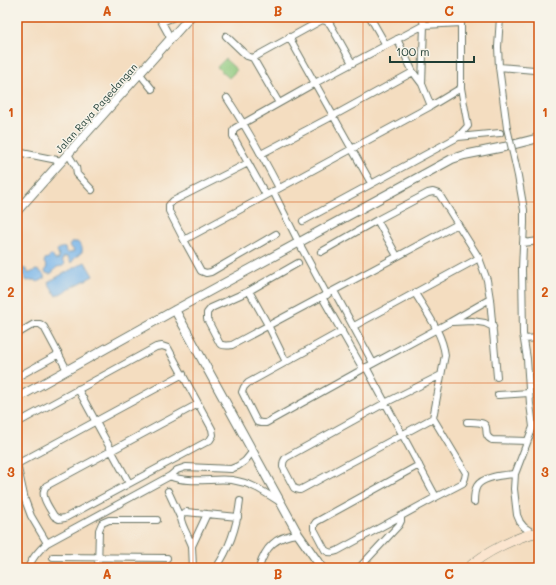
<svg xmlns="http://www.w3.org/2000/svg" width="556" height="585" font-family="Mali,sans-serif">
  <style>
    .green { fill: #8fc97e; stroke: #578359 }
    .water { fill: #78b5ea; stroke: #4c798f }
    .lines { fill: none; stroke-linecap: round; stroke-linejoin: round }
    .minor-casing { stroke: #6a7565; stroke-width: 8 }
    .tertiary-casing { stroke: #6a7565; stroke-width: 10 }
    .secondary-casing { stroke: #6a7565; stroke-width: 10 }
    .minor { stroke: #fff; stroke-width: 6 }
    .tertiary { stroke: #fff; stroke-width: 8 }
    .secondary { stroke: #fbe5cf; stroke-width: 9 }
    .minor-bridge-casing { stroke: #6a7565; stroke-width: 8; stroke-linecap: butt }
    .minor-bridge { stroke: #fff; stroke-width: 6 }
    .grid { fill: none; stroke: #d45610; stroke-width: 1; stroke-opacity: 0.55 }
    .labels { text-anchor: middle; stroke-width: 3; stroke-linejoin: round; paint-order: stroke }
    .street-label { font-size: 10px; fill: #1f3d34; stroke: #f7f3e8 }
    .neatline { fill: none; stroke: #d45610; stroke-width: 1.5 }
    .grid-label { font-size: 13px; text-anchor: middle; font-weight: bold; fill: #d45610 }
  </style>
  <rect width="100%" height="100%" fill="#f7f3e8"/>
  <filter id="ink" filterUnits="userSpaceOnUse"><feTurbulence type="fractalNoise" baseFrequency=".025" numOctaves="2"/><feDisplacementMap in="SourceGraphic" scale="8" xChannelSelector="R" yChannelSelector="G"/><feConvolveMatrix kernelMatrix="1 2 1 2 8 2 1 2 1" color-interpolation-filters="sRGB"/></filter>
  <filter id="wash" filterUnits="userSpaceOnUse"><feTurbulence type="fractalNoise" baseFrequency=".012" numOctaves="4" result="noise"/><feDisplacementMap in="SourceGraphic" scale="16" xChannelSelector="R" yChannelSelector="G"/><feGaussianBlur stdDeviation="0.9" result="paint"/><feColorMatrix in="noise" values="0 0 0 0 0 0 0 0 0 0 0 0 0 0 0 0 0 1.4 0 .05"/><feComposite in="paint" operator="in"/></filter>
  <g filter="url(#wash)">
    <rect width="100%" height="100%" fill="#f4ddc0"/>
    <!-- green -->
    <path class="green" d="M225,59L237,70L229,78L217,67Z"/>
    <!-- water -->
    <path class="water" d="M72,242H77C81,245 83,247 82,252L75,258L71,263L70,262L68,257H65L63,258L62,261L65,264L63,266L57,267C53,270 53,276 46,273L45,271L47,266L44,263L45,259L48,258L51,255H52L55,260L59,259V257L57,251C59,248 61,247 65,248L66,252C68,254 70,253 73,252L74,250L69,246Z
      M85,262L93,276L56,296L48,282Z
      M23,268L27,270L28,273H30L36,270C42,271 49,278 40,281C36,283 37,280 33,280C31,280 29,281 27,281L24,276L21,273L22,269Z"/>
  </g>
  <g filter="url(#ink)">
    <g class="lines">
      <defs>
        <path id="minor" d="M159,17L171,39
          M370,17L386,45
          M422,17L424,25L422,84
          M500,17L498,47L499,67L507,128
          M162,22L174,17
          M226,36L247,56L253,58
          M289,37L371,183
          M397,39L413,72L422,84L431,106
          M499,67L534,70
          M140,74L152,89
          M227,98C246,127 263,157 279,188
          M279,103L253,58L322,20L326,21L330,24L352,63
          M458,137L500,133
          M17,152L62,161
          M68,154L76,167L77,174L92,190
          M261,154L333,116L413,72
          M515,162L518,176L524,210V223L522,269L523,334L527,359L530,404L533,427L515,474L514,489L517,515L520,522L524,527L533,533
          M248,163L173,201L169,205V211L184,240L201,271L206,273L211,272L276,234
          M273,191L299,243L327,295
          M266,195L233,136V131L235,128L315,83L424,25L461,23
          M377,220L397,256
          M303,221L458,137L467,127L468,126L461,88V17
          M184,240L431,106L461,88
          M523,243L539,241
          M321,252L377,220L428,193L433,192L439,194L479,258L487,280L490,299L497,377
          M298,263L249,291L211,308L207,313V319L220,344C224,346 227,346 232,345L458,224
          M249,291L268,325L286,362
          M334,291L373,363
          M415,293C426,312 442,332 445,355L433,418
          M322,297L363,369
          M452,322L472,321L485,323L493,327
          M354,326L479,258
          M342,331L248,383L244,387L242,392L257,422L261,423H266L363,369L450,322L490,299
          M17,334L34,324H40L44,327L67,370
          M524,339L539,338
          M366,367L402,434L436,497
          M17,377L59,354
          M78,389L129,483
          M498,395L529,393
          M467,422C499,421 478,433 492,440L527,441
          M17,423L156,347L162,346L168,348L212,429L213,435L210,440L65,518L59,519L54,516C49,507 39,495 46,486L198,404
          M17,464L183,374
          M17,464L25,500L31,516L47,543
          M419,465L316,522L314,525V529L325,550C329,553 332,553 337,551L436,497L463,483L465,478L466,473L433,418L300,490L296,489L294,488L283,467C283,463 283,460 287,457L385,403L441,375
          M170,476C188,484 213,478 232,480C252,483 264,492 280,502
          M168,491L181,519
          M474,502C474,496 474,491 477,486C483,476 505,475 515,474
          M207,514L192,546C190,539 180,523 181,517C182,513 183,513 186,512L238,517
          M192,546L193,568
          M53,557L167,558
          M28,568C32,558 39,550 47,543L170,476L177,470L186,467L231,469L238,466L245,461L253,451
          M98,568L99,530L102,523L109,520H157
          M216,568C230,548 237,526 240,501
          M259,568C265,547 276,536 298,534
          M359,568L399,525L401,521V516"/>
        <path id="tertiary" d="M17,21L19,17
          M17,211L190,17
          M175,310L298,534L322,568
          M17,398L175,310L452,159L464,155L504,147L539,138"/>
        <path id="secondary" d="M468,568C483,553 518,536 539,532
          M537,568L539,567"/>
      </defs>
      <!-- minor casing -->
      <use href="#minor" class="minor-casing"/>
      <!-- tertiary casing -->
      <use href="#tertiary" class="tertiary-casing"/>
      <!-- secondary casing -->
      <use href="#secondary" class="secondary-casing"/>
      <!-- minor -->
      <use href="#minor" class="minor"/>
      <!-- tertiary -->
      <use href="#tertiary" class="tertiary"/>
      <!-- secondary -->
      <use href="#secondary" class="secondary"/>
      <defs>
        <path id="minor-bridge" d="M507,128L515,162"/>
      </defs>
      <!-- minor-bridge casing -->
      <use href="#minor-bridge" class="minor-bridge-casing"/>
      <!-- minor-bridge -->
      <use href="#minor-bridge" class="minor-bridge"/>
    </g>
  </g>
  <!-- grid -->
  <path class="grid" d="M193,17V568M363,17V568M17,202H539M17,383H539"/>
  <g class="labels">
    <!-- street labels -->
    <g class="street-label">
      <text transform="translate(96 108) rotate(-48)" y="4">Jalan Raya Pagedangan</text>
    </g>
  </g>
  <!-- margin -->
  <rect width="556" height="585" fill="none" stroke="#f7f3e8" stroke-width="44"/>
  <!-- scale -->
  <path d="M390 56v6h84v-6" fill="none" stroke="#1f3d34" stroke-width="2"/>
  <text x="396" y="56" font-size="12" fill="#1f3d34" stroke="#f7f3e8" stroke-width="3" paint-order="stroke">100 m</text>
  <rect x="22" y="22" width="512" height="541" class="neatline"/>
  <g class="grid-label">
    <text x="107" y="16">A</text>
    <text x="278" y="16">B</text>
    <text x="449" y="16">C</text>
    <text x="11" y="117">1</text>
    <text x="545" y="117">1</text>
    <text x="11" y="297">2</text>
    <text x="545" y="297">2</text>
    <text x="11" y="477">3</text>
    <text x="545" y="477">3</text>
    <text x="107" y="579">A</text>
    <text x="278" y="579">B</text>
    <text x="449" y="579">C</text>
  </g>
</svg>
